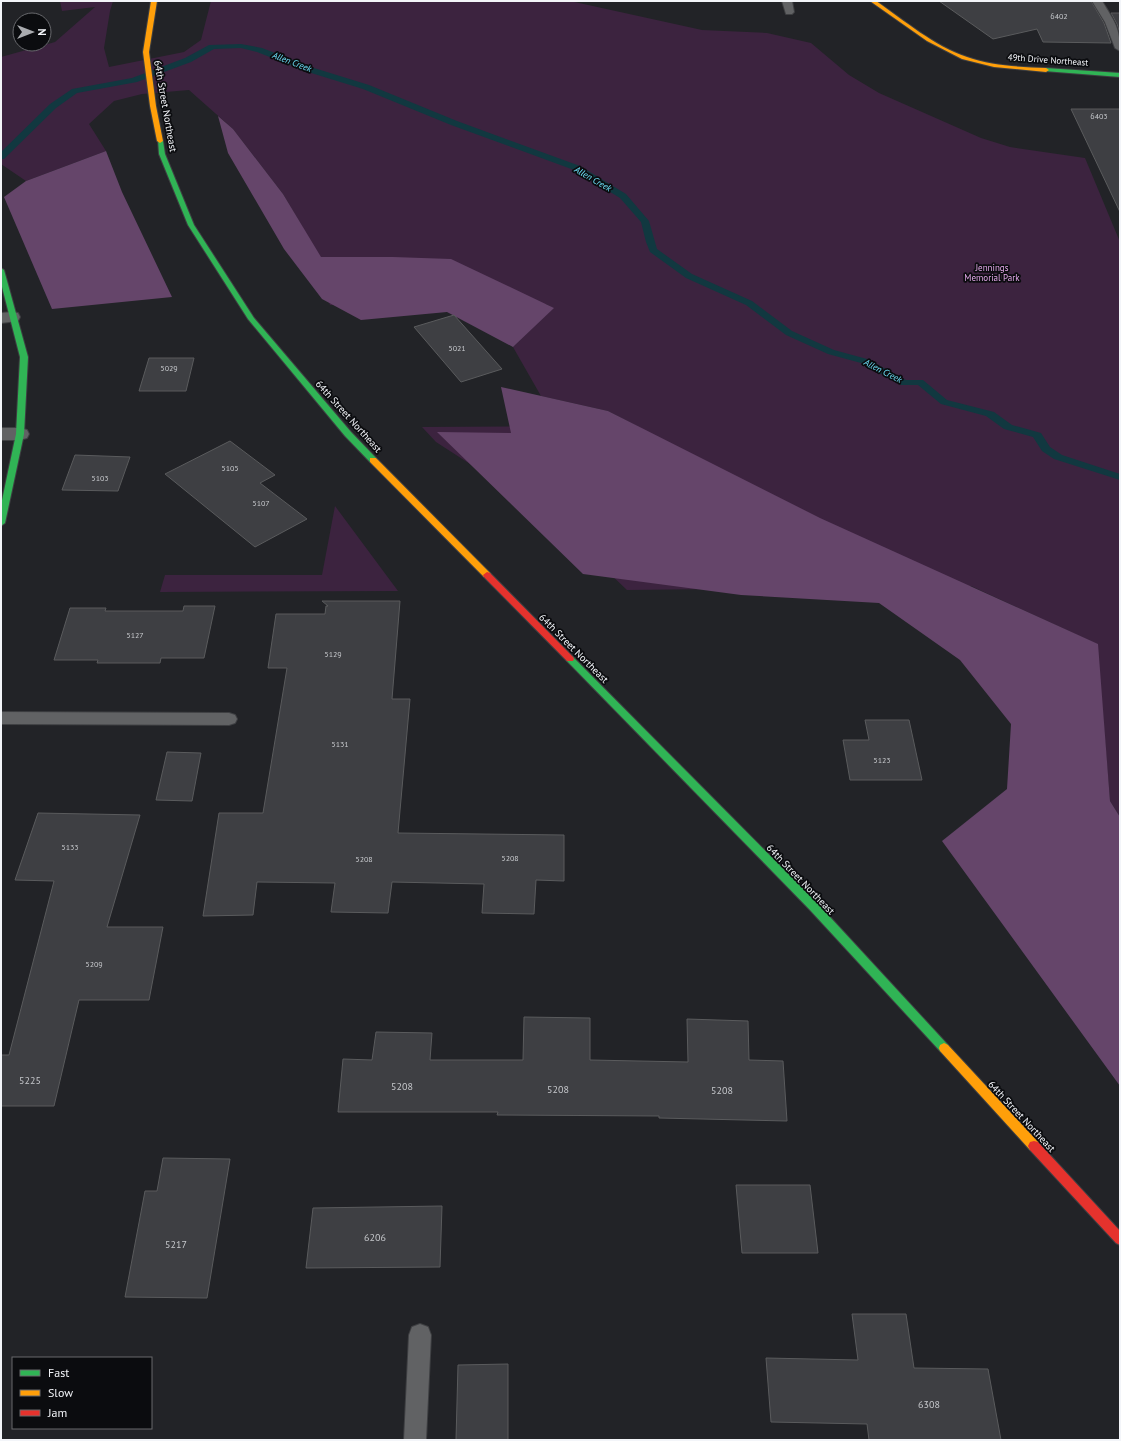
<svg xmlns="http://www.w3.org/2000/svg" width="1121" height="1441" font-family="'PT Sans',sans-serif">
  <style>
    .green { fill: #3c233f }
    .forest { fill: #65456a }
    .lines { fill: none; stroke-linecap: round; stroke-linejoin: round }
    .stream { fill: #113840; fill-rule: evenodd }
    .building { fill: #3e3f43; stroke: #5a5b5d }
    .lane-casing { stroke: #3e3f42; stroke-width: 2 }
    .street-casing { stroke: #3e3f42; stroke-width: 2 }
    .fast-casing { stroke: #3e3f42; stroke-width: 2 }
    .slow-casing { stroke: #3e3f42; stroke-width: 2 }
    .jam-casing { stroke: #3e3f42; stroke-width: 2 }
    .lane { fill: #616264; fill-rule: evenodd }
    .street { fill: #616264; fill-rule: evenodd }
    .fast { fill: #30b455; fill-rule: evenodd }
    .slow { fill: #ff9f0a; fill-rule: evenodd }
    .jam { fill: #e5322d; fill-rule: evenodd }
    .labels { text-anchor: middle; stroke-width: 3.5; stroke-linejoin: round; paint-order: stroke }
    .number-label { font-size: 8px; fill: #c6c8cc }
    .far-street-label { font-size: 9px; fill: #f3f5f9; stroke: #0b0c0f }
    .far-water-label { font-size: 9px; font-style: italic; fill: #6de2fa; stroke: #0b0c0f }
    .far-park-label { font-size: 9px; fill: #e5aaeb; stroke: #0b0c0f }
    .street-label { font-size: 10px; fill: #f3f5f9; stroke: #0b0c0f }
    .near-number-label { font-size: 10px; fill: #c6c8cc }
  </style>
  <rect width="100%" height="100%" fill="#222327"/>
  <!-- green -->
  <path class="green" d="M60,1H113L110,11L104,48L109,67L184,52L201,40L211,1H570L702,30L767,33L811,43L849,75L879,93L981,138L1010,147L1085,158L1120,242V817L1110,801L1097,644L971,586L627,590L546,513L436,442L422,427L637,426L608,411L541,396L513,347L553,308L546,304L330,305L302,226L283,194L233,129L189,90L142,94L114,101L89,124L106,151L26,181L1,164V57L55,42L95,7L62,11Z
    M335,506L398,591L160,592L165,575H322Z"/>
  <!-- forest -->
  <path class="forest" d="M218,116L233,129L283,194L321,257H393L451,259L554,308L513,347L447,312L361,320L322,299L284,249L228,153Z
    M106,151L122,192L172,297L52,309L4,197L26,181Z
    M501,387L608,411L820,518L1098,644L1110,801L1120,817V1086L942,841L1007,789L1011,724L960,660L879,603L741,595L583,574L437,432L511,433Z"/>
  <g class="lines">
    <!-- stream -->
    <path class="stream" d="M241,44L262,48L314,68L369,85L457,121L580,166L626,194L649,221L657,249L692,274L752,301L792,331L834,350L867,359L906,380H923L947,400L994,412L1012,425L1041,433L1050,447L1062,455L1120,474V480L1054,459L1042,451L1033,437L1004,429L986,416L941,404L918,385H901L861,363L828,354L786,335L746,305L686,278L650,252L646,242L641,222L620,198L574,170L451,125L363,89L308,72L257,52L241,48L214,49L191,62L137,82L77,93L56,108L4,159H1V152L50,104L72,89L132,78L185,58L209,45Z"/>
  </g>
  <!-- building -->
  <path class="building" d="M939,1H1091L1104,23L1111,43L1043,42L1037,29L993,39Z
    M1111,13H1120V34L1117,24Z
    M1071,109H1120V212Z
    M454,315L502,369L461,382L414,327Z
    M149,358H194L186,391H139Z
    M230,441L275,475L260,483L307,519L255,547L165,474Z
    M75,455L130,457L118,491L62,490Z
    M322,601H400L392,699H410L398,833L564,835V881L536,880L534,914L482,913L484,884L392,882L388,913L331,912L335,883L257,882L253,915L203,916L219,813H263L287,668H268L276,614H325L326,606H328Z
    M184,606H215L204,658H161L160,663H97L98,660H54L70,608H106L105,611H183Z
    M865,720H909L922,780H850L843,740H869Z
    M167,752L201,753L192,801L156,800Z
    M38,813L140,815L107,927H163L149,1000H79L54,1106H1V1055H9L54,881L15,880Z
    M524,1017L590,1018V1060L688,1062L687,1019L748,1021L749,1060L783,1061L787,1121L659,1118V1116L497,1115L498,1112H338L343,1059L372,1060L376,1032L432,1033L430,1060H523Z
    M163,1158L230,1159L207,1298L125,1297L145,1191H157Z
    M736,1185H810L818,1253H742Z
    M442,1206L440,1267L306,1268L313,1208Z
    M852,1314H906L914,1368L988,1369L1001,1440H869L867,1424L771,1422L766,1358L858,1360Z
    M508,1364V1440H456L458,1365Z"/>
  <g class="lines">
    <defs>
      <path id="lane" d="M782,1H792L794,12L792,14H786Z
        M1092,1H1102C1114,21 1120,27 1120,51L1115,48L1105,22Z
        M1,712L229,713L235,715L237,719L235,723L229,725L1,724Z
        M420,1324L428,1327L431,1335L426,1440H404L409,1335L412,1327Z"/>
      <path id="street" d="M12,312L18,313L20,317L18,321L1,323V313Z
        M1,428H20L27,430L29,434L27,438L20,440H1Z"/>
      <path id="fast" d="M1046,68L1120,73V77L1044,71V69Z
        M158,140L163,141L165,154L194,225L254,318L351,432L376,458V462H370L345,436L248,319L188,225L159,154Z
        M1,268L4,270L28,357L24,434L5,523L1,526V505L16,434L20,357L1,283Z
        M570,656L573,657L818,904L948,1045L949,1048L948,1051L944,1053L940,1051L810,910L567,661L566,659Z"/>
      <path id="slow" d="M151,1H157L149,52L156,106L163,141L160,143L157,141L150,106L143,52Z
        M870,1H876C905,21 934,46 967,57C992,66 1020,67 1046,68L1049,70L1046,72L994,67L962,59L927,41Z
        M370,458H376L490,573L491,575L490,577H484L370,462Z
        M944,1043L948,1045L1038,1142L1040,1146L1038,1150L1034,1151L1030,1150L940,1051L939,1048L940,1045Z"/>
      <path id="jam" d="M487,572L490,573L573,657L574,659L573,661H567L484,577L483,575Z
        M1034,1141L1038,1142L1120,1231V1245L1116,1243L1030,1150L1028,1146L1030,1142Z"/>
    </defs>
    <!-- lane casing -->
    <use href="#lane" class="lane-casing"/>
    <!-- street casing -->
    <use href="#street" class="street-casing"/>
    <!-- fast casing -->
    <use href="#fast" class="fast-casing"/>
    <!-- slow casing -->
    <use href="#slow" class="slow-casing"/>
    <!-- jam casing -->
    <use href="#jam" class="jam-casing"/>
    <!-- lane -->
    <use href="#lane" class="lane"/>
    <!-- street -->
    <use href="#street" class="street"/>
    <!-- fast -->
    <use href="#fast" class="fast"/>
    <!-- slow -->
    <use href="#slow" class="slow"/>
    <!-- jam -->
    <use href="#jam" class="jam"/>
  </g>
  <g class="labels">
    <!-- number labels -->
    <g class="number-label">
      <text x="1059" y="19">6402</text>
      <text x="1099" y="119">6403</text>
      <text x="457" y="351">5021</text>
      <text x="169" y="371">5029</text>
      <text x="230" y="471">5105</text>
      <text x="100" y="481">5103</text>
      <text x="261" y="506">5107</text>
      <text x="135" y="638">5127</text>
      <text x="333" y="657">5129</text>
      <text x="340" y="747">5131</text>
      <text x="882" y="763">5123</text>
      <text x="70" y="850">5133</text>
      <text x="510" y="861">5208</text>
      <text x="364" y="862">5208</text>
      <text x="94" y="967">5209</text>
    </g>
    <!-- far-street labels -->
    <g class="far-street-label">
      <text transform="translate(1048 60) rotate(4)" y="3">49th Drive Northeast</text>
    </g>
    <!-- far-water labels -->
    <g class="far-water-label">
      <text transform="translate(292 62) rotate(21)" y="3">Allen Creek</text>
      <text transform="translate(593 179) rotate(30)" y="3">Allen Creek</text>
      <text transform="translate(883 371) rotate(27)" y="3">Allen Creek</text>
    </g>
    <!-- far-park labels -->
    <g class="far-park-label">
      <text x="992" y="271">Jennings<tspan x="992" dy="10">Memorial Park</tspan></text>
    </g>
    <!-- street labels -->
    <g class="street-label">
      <text transform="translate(166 106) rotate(80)" y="4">64th Street Northeast</text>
      <text transform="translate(349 416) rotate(48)" y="4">64th Street Northeast</text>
      <text transform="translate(574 648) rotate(45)" y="4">64th Street Northeast</text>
      <text transform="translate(801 879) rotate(46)" y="4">64th Street Northeast</text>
      <text transform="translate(1022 1116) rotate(47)" y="4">64th Street Northeast</text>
    </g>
    <!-- near-number labels -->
    <g class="near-number-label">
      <text x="30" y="1084">5225</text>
      <text x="402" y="1090">5208</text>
      <text x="558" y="1093">5208</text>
      <text x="722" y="1094">5208</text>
      <text x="375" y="1241">6206</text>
      <text x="176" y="1248">5217</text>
      <text x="929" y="1408">6308</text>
    </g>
  </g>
  <!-- border -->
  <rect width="1121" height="1441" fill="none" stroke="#f3f5f9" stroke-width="4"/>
  <!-- legend -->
  <rect x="12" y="1357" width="140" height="72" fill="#0b0c0f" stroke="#68696d"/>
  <rect x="20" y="1370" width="20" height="6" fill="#30b455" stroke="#68696d"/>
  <text x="48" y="1377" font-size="12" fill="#f3f5f9">Fast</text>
  <rect x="20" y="1390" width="20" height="6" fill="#ff9f0a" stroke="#68696d"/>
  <text x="48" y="1397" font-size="12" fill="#f3f5f9">Slow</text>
  <rect x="20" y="1410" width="20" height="6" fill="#e5322d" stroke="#68696d"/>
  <text x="48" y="1417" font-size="12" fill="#f3f5f9">Jam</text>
  <!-- north arrow -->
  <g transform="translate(32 32) rotate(90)"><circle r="19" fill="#0b0c0f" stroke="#68696d"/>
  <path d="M0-3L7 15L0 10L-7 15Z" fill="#aaacb0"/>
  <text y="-6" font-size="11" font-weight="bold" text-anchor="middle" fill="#f3f5f9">N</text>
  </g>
</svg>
